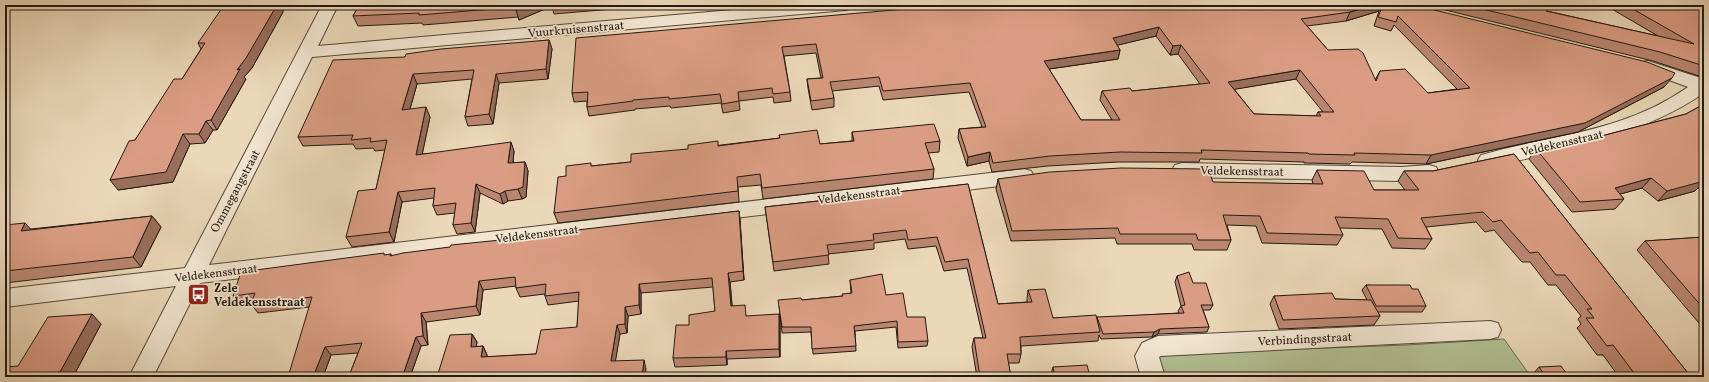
<svg xmlns="http://www.w3.org/2000/svg" width="1709" height="382" font-family="Vollkorn,serif">
  <style>
    .green { fill: #b2c093; stroke: #6b6c52 }
    .lines { fill: none; stroke-linecap: round; stroke-linejoin: round }
    .street-casing { stroke: #56493b; stroke-width: 2 }
    .street { fill: #f2e6d1; fill-rule: evenodd }
    .wall { fill: #bb8771; stroke: #241911; fill-rule: evenodd }
    .shaded-wall { fill: #996e5c; stroke: #241911 }
    .building { fill: #da9d83; stroke: #241911; fill-rule: evenodd }
    .labels { text-anchor: middle; stroke-width: 3.5; stroke-linejoin: round; paint-order: stroke }
    .street-label { font-size: 12px; fill: #241911; stroke: #f2e6d1 }
    .poi-label { font-size: 12px; font-weight: bold; fill: #241911; stroke: #f2e6d1; text-anchor: start }
  </style>
  <rect width="100%" height="100%" fill="#ebd8b8"/>
  <filter id="stains"><feTurbulence type="fractalNoise" baseFrequency=".005" numOctaves="4"/><feColorMatrix values="0 0 0 0 .2 0 0 0 0 .09 0 0 0 0 .02 0 0 0 .5 -.17"/></filter>
  <radialGradient id="worn" r=".72"><stop offset=".6" stop-color="#630" stop-opacity="0"/><stop offset="1" stop-color="#630" stop-opacity=".3"/></radialGradient>
  <!-- green -->
  <path class="green" d="M1504,339L1531,377H1157L1152,362L1161,354L1406,345Z"/>
  <g class="lines">
    <defs>
      <path id="street" d="M322,5H338L318,46L790,5H854L852,8L846,10L312,57L209,265L1024,169L1031,171L1034,176L1031,181L1024,183L200,283L153,377H129L176,286L5,307V289L185,268Z
        M1648,61L1704,79V93C1639,137 1563,151 1488,167L1481,165L1478,160L1481,155C1554,134 1622,133 1688,87L1642,70L1639,66L1642,62Z
        M1182,163L1401,167L1429,165L1436,167L1439,172L1436,177L1401,181L1182,177L1175,175L1172,170L1175,165Z
        M1490,321L1498,323L1501,330L1498,337L1490,339L1161,356L1159,357L1165,377H1141L1135,356L1142,343L1158,336Z"/>
    </defs>
    <!-- street casing -->
    <use href="#street" class="street-casing"/>
    <!-- street -->
    <use href="#street" class="street"/>
  </g>
  <!-- wall -->
  <path class="wall" d="M359,5H660L554,14L552,6L519,20L518,17L423,25L422,23L358,26L353,16Z
    M940,5H1415L1664,87L1578,132L1426,164L1352,162L1350,164L1304,163V162L1200,159L1199,162H1118L1048,166L992,172L989,161L967,166L958,138L959,129L982,127L969,92L883,100L879,86L832,91L834,98V107L812,110L808,88L807,79L821,78L816,53L784,56L790,92L791,101L774,103L773,97L739,101L740,110L723,113L721,103L671,108L670,106L635,109V110L589,116L587,107V101L574,102L572,93L928,7ZM1379,11L1374,26L1391,31L1394,25L1457,89L1428,93L1380,71L1375,80L1328,50L1307,26L1346,21ZM1156,36L1170,55L1178,54L1200,84L1132,91H1102L1100,100L1112,120H1081L1049,69L1118,59L1120,50L1117,45ZM1296,79L1323,112H1318L1316,116L1254,114L1234,89Z
    M1425,5H1546L1547,11L1658,36L1605,5H1704V77H1702L1653,61Z
    M283,12L252,68L244,77L246,79L217,130H213L205,143L190,144L173,182L118,190L135,140L182,79L201,49L198,43Z
    M549,40L552,49L548,79L499,83L493,124L468,126L465,117L472,79L417,84L410,109L430,117L422,154L514,151L513,163L525,162L528,171L526,197L522,199L508,201L503,204L480,193L475,232L457,234L453,225L455,213L437,215L433,206L434,198L402,202L394,242L352,247L346,237L376,189L385,150L375,151L373,148L356,149L353,144L303,146L298,137L405,57Z
    M1704,104V186L1698,188L1695,191L1658,201L1642,188L1620,194L1624,199L1615,209L1572,212L1529,159L1536,149L1540,152L1686,114Z
    M852,132L940,141L939,152L928,153L934,169L933,179L763,199L761,185L738,187L739,202L558,223L554,213L566,176L591,166L631,162L688,149L780,138L779,135L820,144L852,141Z
    M1514,154L1691,377H1619L1603,355H1597L1577,328L1581,324L1578,319L1581,316L1556,285H1548L1530,262H1522L1494,230L1485,232L1476,222L1426,227L1432,239L1425,249L1392,248L1382,229L1339,228L1343,235L1337,245L1262,243L1256,226L1227,225L1231,240L1227,250H1194L1192,244H1117L1115,238L1011,241L996,189L998,179L1313,184L1312,180L1317,170L1374,190H1405L1398,181L1404,171H1433Z
    M968,184L998,304L1027,302V299L1028,290L1053,318H1097L1179,313L1178,311L1181,306L1175,282L1177,276L1193,283L1213,305L1210,310H1203L1209,327L1207,332L1158,334L1152,337L1101,339L1099,335L1098,341L1021,346V354L1019,363H1008L1011,377H977L972,347L974,338H983L967,268L944,271L936,246L908,249L905,239L874,243V249L828,254L829,264L774,271L765,207Z
    M739,211L740,220L744,280L730,282L732,306L746,316L780,323V357L727,359V365L675,367L673,358L689,325L715,311L713,287L641,293V314L628,316L627,333L620,334L615,361L646,369L437,377L472,334L477,342L476,347L483,346L487,355V357L536,354L577,327L579,301L548,305L545,296V294L520,297L516,288V286L483,290L480,315L426,322L428,345L421,346L410,377H350L349,376L358,353L331,355L323,377L309,307L258,313L251,304L252,303L240,305L233,296L391,254L392,256L511,239Z
    M152,216L161,227L141,267L5,283V225L31,229Z
    M1704,237V329L1637,250L1645,241Z
    M850,280L886,295L928,341L927,346L898,348L896,327L855,331L856,351L813,354L811,332L782,333L779,305L802,300L843,296L851,293Z
    M1366,285L1412,289L1426,306L1422,312H1378L1380,316L1374,325L1279,329L1270,304L1274,296L1335,299L1367,300L1362,290Z
    M101,324L73,377H5L18,366Z
    M1053,367L1090,377H1051V374Z
    M1539,367L1569,377H1537L1534,373Z"/>
  <!-- shaded-wall -->
  <path class="shaded-wall" d="M277,5H284L283,12L252,68L244,77L246,79L217,130L211,120L237,70Z
    M529,5H552V6L519,20L516,10Z
    M1374,5H1382L1379,11L1346,21L1350,12Z
    M1159,27L1156,36L1110,47L1113,38Z
    M549,40L552,49L548,79L546,69Z
    M1181,45L1178,54L1170,55L1173,46Z
    M1120,50L1118,59L1042,70L1044,61Z
    M1300,70L1296,79L1225,91L1228,82Z
    M413,74L417,84L407,119L402,110Z
    M496,74L499,83L493,124L489,114Z
    M1672,78L1664,87L1578,132L1426,164L1431,155Z
    M426,107L430,117L420,165L416,155Z
    M206,121L213,130L205,143L199,134Z
    M183,134L190,144L173,182L118,190L110,180Z
    M511,142L514,151L512,173L508,163Z
    M990,152L989,161L967,166L968,157Z
    M525,162L528,171L526,197L522,199L518,189Z
    M1651,178L1642,188L1606,198L1615,188Z
    M1704,178V186L1698,188L1695,191L1658,201L1667,191Z
    M476,184L480,193L475,232L471,223Z
    M505,191L508,201L503,204L500,194Z
    M398,192L402,202L394,242L389,232Z
    M739,211L740,220L744,280L743,271Z
    M152,216L161,227L141,267L133,257Z
    M25,223L35,234L21,231Z
    M728,273L730,282L733,315L731,306Z
    M479,281L483,290L480,315L476,306Z
    M639,284L641,293V314L639,305Z
    M625,307L628,316L627,333L625,324Z
    M421,313L426,322L428,345L423,336Z
    M92,314L101,324L73,377H66L60,372Z
    M779,314L780,323V357L779,349Z
    M617,325L620,334L614,370L611,361Z
    M1160,329L1158,334L1152,337L1154,332Z
    M472,334L477,342L475,356L471,347Z
    M416,337L421,346L410,377H405L403,375Z
    M483,346L487,355L486,366L481,357Z
    M325,347L331,355L323,377H313Z
    M726,351L727,359V365L726,357Z
    M644,360L646,369L645,377H642Z
    M58,372L64,377H55Z
    M251,373L254,377H250Z"/>
  <!-- building -->
  <path class="building" d="M224,5H277L246,58L237,70L240,69L211,120L206,121L199,134H183L166,172L110,180L129,141L135,140L174,79H182L205,43H198Z
    M359,5H529L516,10V7L419,15V13L353,16Z
    M940,5H1374L1350,12L1301,19L1328,50L1358,49L1363,53L1376,81L1380,71L1405,69L1428,93L1470,88L1398,16L1396,22L1378,17L1383,5H1414L1647,62L1675,73L1672,78L1585,123L1431,155L1354,153L1355,155L1309,154L1308,153L1201,150L1202,153L1120,152L1050,156L993,163L990,152L968,157L959,129L986,127L970,83L883,91L879,77L830,82L834,98L811,101L807,79L823,78L816,44L782,47L790,92L773,94L772,88L738,92L739,101L722,104L720,94L669,99V97L633,100V101L587,107L588,92L572,93L576,38L928,7ZM1159,27L1173,46L1181,45L1210,83L1132,91L1130,88L1102,91L1120,120H1081L1044,61L1120,50L1113,38ZM1300,70L1334,112H1318L1321,116L1254,114L1228,82Z
    M1466,5H1546L1550,7L1546,11L1694,44L1626,5H1704L1702,6L1704,7V66L1660,52Z
    M549,40L546,69L496,74L489,114L465,117L474,70L413,74L402,110L426,107L416,155L511,142L508,163L525,162L523,187L518,189L505,191L500,194L476,184L471,223L453,225L456,203L433,206L435,188L398,192L389,232L346,237L358,191L376,189L387,140L370,142L371,138L351,140L353,135L298,137L333,60L405,57L406,54L441,49Z
    M1704,104V178L1702,179L1704,181L1667,191L1651,178L1615,188L1624,199L1580,202L1536,149L1539,148L1540,152L1686,114Z
    M934,124L940,141L925,143L934,169L762,188L760,174L737,177L738,191L554,213L558,177L566,176V166L591,163V166L631,162V154L688,149V145L718,141V146L780,138L779,135L817,130L820,144L854,141L852,132Z
    M1514,154L1691,377H1637L1613,345L1607,346L1586,318H1594L1587,309H1592L1565,275H1556L1538,252L1530,253L1501,220L1493,222L1483,212L1421,218L1432,239L1398,238L1388,219L1335,217L1343,235L1267,233L1260,216L1223,215L1231,240H1198L1196,234H1120L1118,228L1012,231L998,179L1050,172L1121,168L1208,169L1213,182L1323,184L1317,170L1364,171L1374,190H1419L1404,171H1433Z
    M968,184L998,304L1032,302L1028,290L1045,289L1053,318L1096,315L1100,332L1020,337L1021,354H1007L1011,377H980L974,338H986L968,259L945,262L937,237L908,240L906,230L873,234L874,240L827,245L829,255L773,262L765,207Z
    M739,211L743,271L728,273L731,306L745,305L746,316L779,314V349L726,351V357L673,358L676,325H689V315L715,311L712,278L639,284V305L625,307V324L617,325L611,361L644,360L642,377H437L450,335L472,334L471,347L483,346L481,357L536,354L541,330L577,327L579,292L545,296L546,284L516,288L515,277L479,281L476,306L421,313L423,336L416,337L403,375H392L391,377H360V376H349L362,343L325,347L313,377H288L312,297L251,304L255,293L233,296L241,272L384,253V255L391,254L390,256L403,253L450,247L451,245L511,239L551,234L552,233Z
    M152,216L133,257L5,271V225L25,223L21,231Z
    M1704,237V309L1645,241Z
    M1189,272L1193,283H1206L1213,305H1201L1209,327L1160,329L1154,332L1103,334L1097,317L1184,313L1181,306L1185,305L1177,276Z
    M882,274L886,295L903,293L907,317H925L928,341L898,342L897,321L854,326L856,346L812,349L811,327H782L778,300L801,298L802,300L843,296L842,294L852,293L850,280Z
    M1366,285H1410L1412,289H1418L1426,306H1376Z
    M1332,293L1335,299L1371,300L1380,316L1283,320L1274,296Z
    M92,314L60,372H58L55,377H5V367L18,366L48,317Z
    M1087,365L1090,377H1055L1053,367Z
    M1561,366L1569,377H1546L1539,367Z
    M251,373L250,377H189Z"/>
  <!-- icons -->
  <defs>
    <symbol id="bus-square" viewBox="-11 -11 22 22"><rect x="-9" y="-9" width="18" height="18" rx="4" fill="#8f2418" stroke="#f2e6d1"/><path d="M-5-6H5V4H4V6H2V4H-2V6H-4V4H-5ZM-3.5-4V0h7V-4ZM-3.5 1.2v1.5H-2V1.2ZM2 1.2v1.5H3.5V1.2Z" fill="#fff"/></symbol>
  </defs>
  <g fill-rule="evenodd">
    <use href="#bus-square" x="186" y="282" width="25" height="25"/>
  </g>
  <g class="labels">
    <!-- street labels -->
    <g class="street-label">
      <text transform="translate(576 29) rotate(-5)" y="4">Vuurkruisenstraat</text>
      <text transform="translate(1562 143) rotate(-13)" y="4">Veldekensstraat</text>
      <text transform="translate(1242 171) rotate(1)" y="4">Veldekensstraat</text>
      <text transform="translate(235 191) rotate(-62)" y="4">Ommegangstraat</text>
      <text transform="translate(859 195) rotate(-7)" y="4">Veldekensstraat</text>
      <text transform="translate(537 234) rotate(-7)" y="4">Veldekensstraat</text>
      <text transform="translate(216 273) rotate(-7)" y="4">Veldekensstraat</text>
      <text transform="translate(1305 339) rotate(-3)" y="4">Verbindingsstraat</text>
    </g>
    <!-- poi labels -->
    <g class="poi-label">
      <text x="214" y="292">Zele<tspan x="214" dy="14">Veldekensstraat</tspan></text>
    </g>
  </g>
  <!-- margin -->
  <rect width="1709" height="382" fill="none" stroke="#ebd8b8" stroke-width="20"/>
  <rect x="6" y="6" width="1697" height="370" fill="none" stroke="#241911" stroke-width="2"/>
  <rect x="10" y="10" width="1689" height="362" fill="none" stroke="#241911"/>
  <rect width="100%" height="100%" filter="url(#stains)"/>
  <rect width="100%" height="100%" fill="url(#worn)"/>
</svg>
